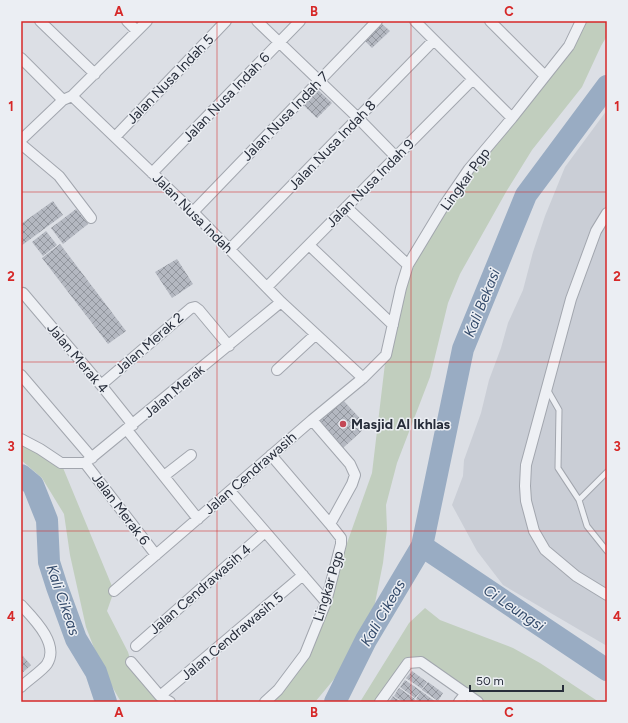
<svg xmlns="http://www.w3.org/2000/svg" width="628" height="723" font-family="Figtree,sans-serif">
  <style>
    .built { fill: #caced6 }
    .green { fill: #c1cebe }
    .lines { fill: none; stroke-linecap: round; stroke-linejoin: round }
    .river { stroke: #99acc3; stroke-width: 22 }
    .building { fill: url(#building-cross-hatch) }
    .lane-casing { stroke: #a2a6ae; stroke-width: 7 }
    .street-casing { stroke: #a2a6ae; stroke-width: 12 }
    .lane { stroke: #eef0f4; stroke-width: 5 }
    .street { stroke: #eef0f4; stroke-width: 10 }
    .grid { fill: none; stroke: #d62828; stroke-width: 1; stroke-opacity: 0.55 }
    .poi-dot { fill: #c44756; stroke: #ebeef3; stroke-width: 1.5 }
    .labels { text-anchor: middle; stroke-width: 3; stroke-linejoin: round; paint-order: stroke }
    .street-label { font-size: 14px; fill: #272d3a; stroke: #ebeef3 }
    .poi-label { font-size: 14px; font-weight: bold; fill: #272d3a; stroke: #ebeef3; text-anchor: start }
    .water-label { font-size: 15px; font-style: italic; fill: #344b6b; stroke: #ebeef3 }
    .neatline { fill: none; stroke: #d62828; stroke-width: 1.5 }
    .grid-label { font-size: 13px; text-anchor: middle; font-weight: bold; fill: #d62828 }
  </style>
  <defs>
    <pattern id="building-cross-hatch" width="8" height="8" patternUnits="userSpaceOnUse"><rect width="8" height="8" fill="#b4b8c1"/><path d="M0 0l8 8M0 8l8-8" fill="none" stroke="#92969e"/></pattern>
  </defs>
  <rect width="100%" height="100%" fill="#dcdfe5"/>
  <!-- built -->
  <path class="built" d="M607,110V646L503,585L477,551L452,505L463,476L464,460L481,413L489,380L501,348L508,323L523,290L533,252L545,216L565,167Z"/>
  <!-- green -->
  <path class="green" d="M581,21H607V36L601,46L582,87L532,150L506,192L460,274L448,303L430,377L397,463L386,505L387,529L383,563L372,618L360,643L345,666L315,702H265L305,654L326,602L372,473L386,355L401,288L443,207L512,118Z
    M21,439L61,463L114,591L107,611L128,652L131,662L170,702H121L102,669L86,627L70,555L64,514L42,478L21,460Z
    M425,608L440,620L513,648L540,663L599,702H478L421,662L408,663L380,702H360L409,623Z"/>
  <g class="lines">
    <!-- river -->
    <path class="river" d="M21,475L33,485L47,520L49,562L57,587L76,639L96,672L106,702
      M422,546L607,670
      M335,702L366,640L422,546L463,349L526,195L607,86"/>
  </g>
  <!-- building -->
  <path class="building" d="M381,23L390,31L372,48L364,40Z
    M316,88L332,103L317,118L301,103Z
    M53,201L63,215L21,246V224Z
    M76,209L88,224L63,244L51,228Z
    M46,231L57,245L43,256L32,242Z
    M60,244L126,331L108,344L42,258Z
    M177,259L193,284L172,298L155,272Z
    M343,400L367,426L343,448L319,422Z
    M21,654L31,665L21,674Z
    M412,671L427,682L422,689L406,678Z
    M405,680L421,691L415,698L400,687Z
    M428,682L443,693L438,701L422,690Z
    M399,688L415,699L413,702H403L394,696Z
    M421,691L436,702H420L416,699Z
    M393,696L401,702H389Z"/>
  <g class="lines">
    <defs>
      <path id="lane" d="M547,389L559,410L558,468L579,500L587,526L607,551
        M579,500L607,472"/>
      <path id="street" d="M40,21L95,74
        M127,21L137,31
        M257,21L358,118L396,157
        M415,21L512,118
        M490,21L545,76
        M21,58L63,100L72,96L193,212L281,302L363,378
        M72,96L147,21
        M115,137L226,21
        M21,140L63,100
        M21,144L59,176L91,218
        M152,173L300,21
        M346,207L408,265
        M193,212L377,21
        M607,213L596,231L571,299L526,465L525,486L526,501L534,531L545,550L576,576L607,595
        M309,245L393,325
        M230,249L434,40
        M267,287L473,79
        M21,294L23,293L101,385L133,425
        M277,370L315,335
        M21,375L92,458
        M101,385L191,308L195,307L199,310L229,346
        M127,430L198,519
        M21,439L40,449L61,463H85L281,302
        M271,455L330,524
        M85,463L156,555
        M164,476L191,455
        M230,491L326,602
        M114,591L312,420L363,378L386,355L401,288L408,265L443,207L469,169L512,118L569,46L581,21
        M21,605C33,618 60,644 47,664C43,670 27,681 21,687
        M136,646L265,532
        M131,662L160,696L170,702
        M160,696L303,575
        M265,702L278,690L305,654L326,602L341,544V538L330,524L352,484L355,475L350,464L312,420
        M380,702L408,663L421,662L478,702
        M459,702L466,693"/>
    </defs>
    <!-- lane casing -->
    <use href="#lane" class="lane-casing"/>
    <!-- street casing -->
    <use href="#street" class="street-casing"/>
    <!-- lane -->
    <use href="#lane" class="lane"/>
    <!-- street -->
    <use href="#street" class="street"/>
  </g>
  <!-- grid -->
  <path class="grid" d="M217,21V702M411,21V702M21,192H607M21,362H607M21,531H607"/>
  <!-- markers -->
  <circle class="poi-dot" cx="343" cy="424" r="4"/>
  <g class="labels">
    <!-- street labels -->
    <g class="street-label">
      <text transform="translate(170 79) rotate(-46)" y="5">Jalan Nusa Indah 5</text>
      <text transform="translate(226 97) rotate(-46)" y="5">Jalan Nusa Indah 6</text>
      <text transform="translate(285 116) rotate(-46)" y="5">Jalan Nusa Indah 7</text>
      <text transform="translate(332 145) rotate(-46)" y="5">Jalan Nusa Indah 8</text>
      <text transform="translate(465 179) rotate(-54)" y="5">Lingkar Pgp</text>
      <text transform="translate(370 183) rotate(-45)" y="5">Jalan Nusa Indah 9</text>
      <text transform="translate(193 213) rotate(45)" y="5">Jalan Nusa Indah</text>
      <text transform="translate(149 343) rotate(-41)" y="5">Jalan Merak 2</text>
      <text transform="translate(78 358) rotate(50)" y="5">Jalan Merak 4</text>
      <text transform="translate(174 391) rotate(-40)" y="5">Jalan Merak</text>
      <text transform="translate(250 473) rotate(-41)" y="5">Jalan Cendrawasih</text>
      <text transform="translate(121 509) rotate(53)" y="5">Jalan Merak 6</text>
      <text transform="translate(328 586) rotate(-73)" y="5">Lingkar Pgp</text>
      <text transform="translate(200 589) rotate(-41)" y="5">Jalan Cendrawasih 4</text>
      <text transform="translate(232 636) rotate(-40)" y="5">Jalan Cendrawasih 5</text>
    </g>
    <!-- poi labels -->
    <g class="poi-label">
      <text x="351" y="429">Masjid Al Ikhlas</text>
    </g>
    <!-- water labels -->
    <g class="water-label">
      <text transform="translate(482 303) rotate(-68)" y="5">Kali Bekasi</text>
      <text transform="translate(63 600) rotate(71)" y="5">Kali Cikeas</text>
      <text transform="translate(514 608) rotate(34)" y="5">Ci Leungsi</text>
      <text transform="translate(383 613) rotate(-60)" y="5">Kali Cikeas</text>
    </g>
  </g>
  <!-- border -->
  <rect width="628" height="723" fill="none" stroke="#ebeef3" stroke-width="44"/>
  <!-- scale -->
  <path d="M470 685v6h93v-6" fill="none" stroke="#272d3a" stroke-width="2"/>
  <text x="476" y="685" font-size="12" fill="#272d3a" stroke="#ebeef3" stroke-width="3" paint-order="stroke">50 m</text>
  <rect x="22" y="22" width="584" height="679" class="neatline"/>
  <g class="grid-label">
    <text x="119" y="16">A</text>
    <text x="314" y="16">B</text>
    <text x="509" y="16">C</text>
    <text x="11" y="111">1</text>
    <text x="617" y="111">1</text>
    <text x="11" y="281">2</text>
    <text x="617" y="281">2</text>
    <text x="11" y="451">3</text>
    <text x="617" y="451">3</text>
    <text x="11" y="621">4</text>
    <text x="617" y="621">4</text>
    <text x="119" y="717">A</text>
    <text x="314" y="717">B</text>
    <text x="509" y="717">C</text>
  </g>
</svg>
